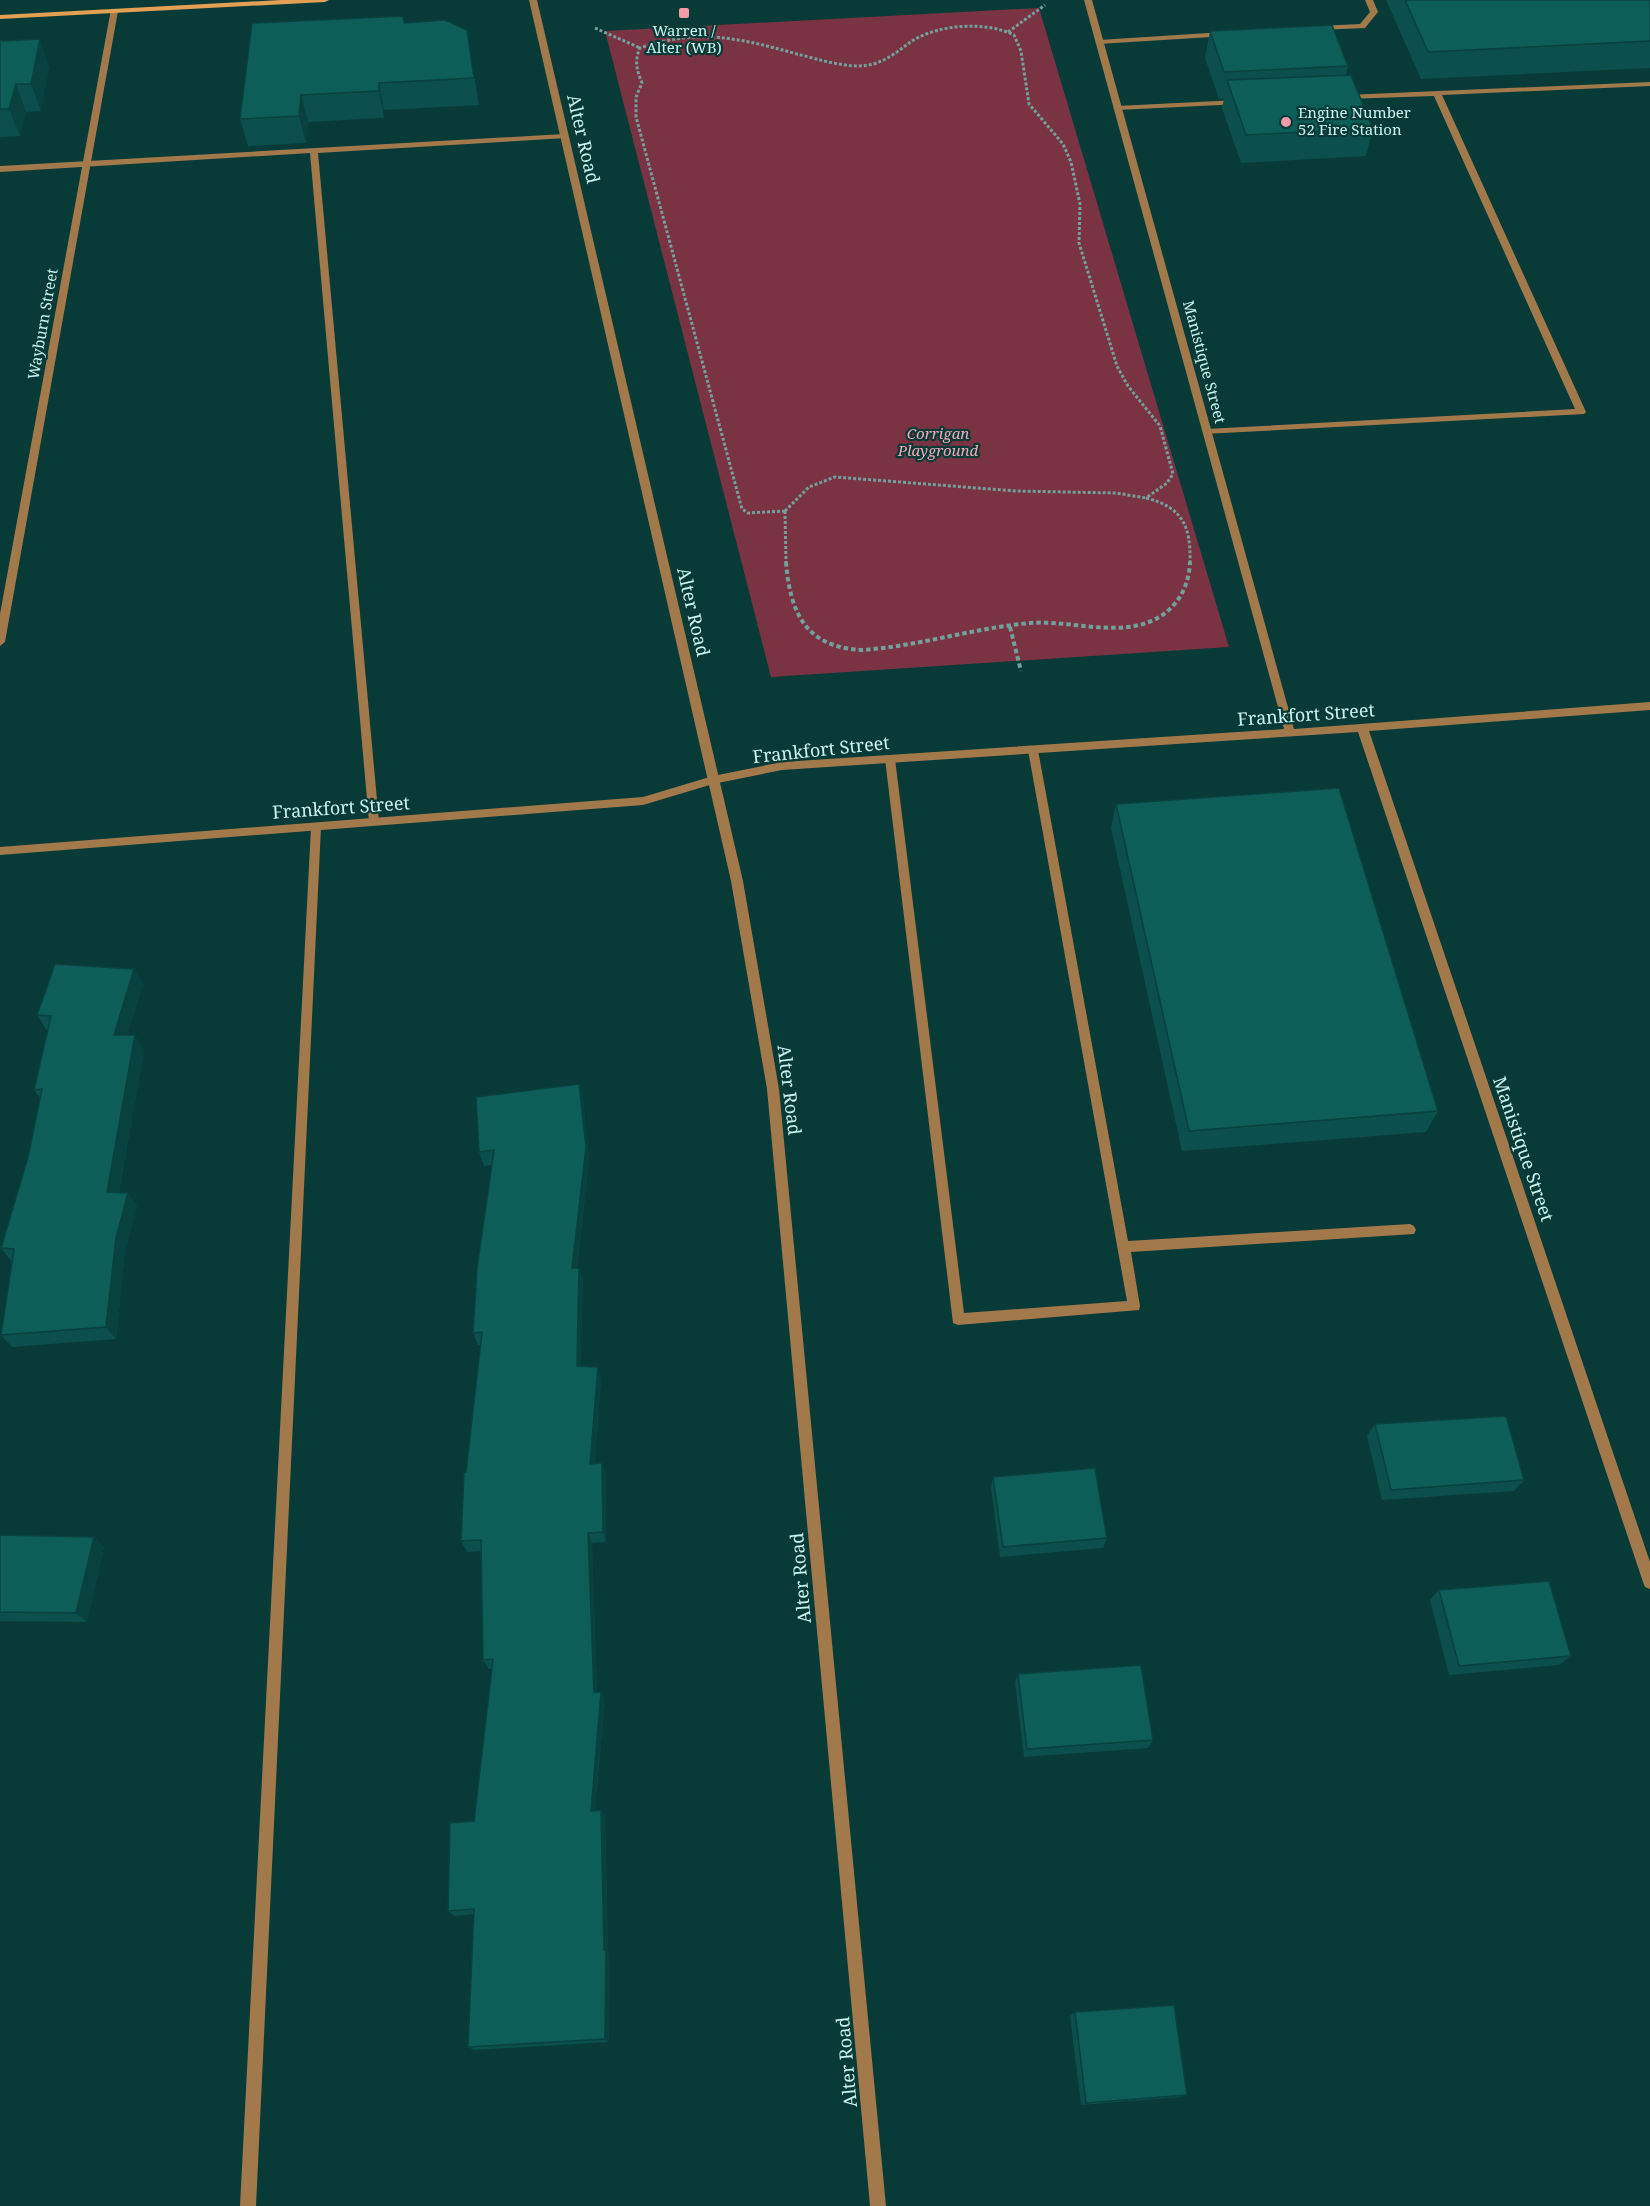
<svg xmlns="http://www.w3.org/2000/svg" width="1650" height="2206" font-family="'Noto Serif',serif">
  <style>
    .green { fill: #7a3342 }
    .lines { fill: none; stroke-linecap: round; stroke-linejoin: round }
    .path-far1 { stroke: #739f9c; stroke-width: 3; stroke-dasharray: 3 2; stroke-linecap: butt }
    .path { stroke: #739f9c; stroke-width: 4; stroke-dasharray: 4.5 3; stroke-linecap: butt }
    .service { fill: #a1794b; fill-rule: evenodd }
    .minor { fill: #a1794b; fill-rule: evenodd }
    .tertiary { fill: #a1794b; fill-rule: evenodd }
    .secondary { fill: #e1a053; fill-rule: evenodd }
    .wall { fill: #0b504c }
    .shaded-wall { fill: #09413e }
    .building { fill: #0d5d58; stroke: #09413e; stroke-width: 1.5 }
    .poi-dot { fill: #f39aa9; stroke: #083a37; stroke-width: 2 }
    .labels { text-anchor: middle; stroke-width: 4.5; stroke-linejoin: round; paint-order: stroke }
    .far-poi-label { font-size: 15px; fill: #caf2ee; stroke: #083a37 }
    .far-street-label { font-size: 15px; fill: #caf2ee; stroke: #083a37 }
    .far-park-label { font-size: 15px; font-style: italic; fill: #f5abb7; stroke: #083a37 }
    .street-label { font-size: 18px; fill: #caf2ee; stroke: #083a37 }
  </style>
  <rect width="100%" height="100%" fill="#083a37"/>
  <!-- green -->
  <path class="green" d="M1039,8L1229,647L771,677L605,31Z"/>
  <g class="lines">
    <!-- path-far1 -->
    <path class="path-far1" d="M595,28L640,48
      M1008,32L1045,5
      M1146,498C1183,507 1191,527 1190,563
      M785,511L786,563
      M785,511L748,513L742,509L636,117V97L642,83C637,71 634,61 640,48C697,28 740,38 797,54C818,59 847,69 869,65C886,62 899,50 912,41C939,24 986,21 1014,35L1021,51L1029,104L1063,144L1071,162L1080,204L1079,243L1117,366L1128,386L1160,426L1173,474L1167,483L1146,498
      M785,511L809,487L835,477L1016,491L1116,493L1146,498"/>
    <!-- path -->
    <path class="path" d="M786,562C790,613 806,648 863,650C919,646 974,628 1030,623C1069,620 1112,636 1149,622C1175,612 1189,589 1190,562
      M1010,627L1021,671"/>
    <!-- service -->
    <path class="service" d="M1365,0H1373L1378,12L1365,28L1319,30L1315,28L1319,26L1360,24L1370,12Z
      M1224,32H1227V36L1099,44L1095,42L1099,40Z
      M1650,82V86L1442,95L1586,412L1584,414L1203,434V430L1206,429L1575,409L1434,96L1346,99L1342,97L1346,95Z
      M1238,100L1242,102L1241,104L1117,110L1113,108L1117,106Z
      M564,134H567V138L318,153L379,822L374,826L369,822L310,153L0,172V166Z
      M1033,746L1038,750L1128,1241L1410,1224L1414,1226L1416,1230L1414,1234L1131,1252L1140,1306L1139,1310L958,1325L953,1323L885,759L890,755L895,759L964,1313L1127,1301L1028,750Z
      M316,823L321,827L256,2206H240L311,827Z"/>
    <!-- minor -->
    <path class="minor" d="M1084,0H1092L1294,729L1650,702V710L1369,731L1650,1562V1589L1645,1587L1643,1582L1358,732L782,770L713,784L643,805L0,855V847L643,797L713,776L782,762L1284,729Z
      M111,9L118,11L5,642L0,646V614Z"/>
    <!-- tertiary -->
    <path class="tertiary" d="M529,0H537L743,881L779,1089L886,2206H870L767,1089L731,881Z"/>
    <!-- secondary -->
    <path class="secondary" d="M281,0H329L325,2L0,19V15Z"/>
  </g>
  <!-- wall -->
  <path class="wall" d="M1386,0H1650V68L1421,79Z
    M404,23L467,30L479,105L384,110V118L308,122L306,143L248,146L240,119Z
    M1210,31L1348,66L1346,75L1373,129L1366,156L1241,163L1222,108L1224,99H1219L1205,58Z
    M0,41L49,66L41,111L26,112L20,136L0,137Z
    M1116,804L1438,1111L1426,1132L1182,1151L1111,828Z
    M134,969L143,984L127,1035L144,1050L119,1192L128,1193L137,1206L125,1252L116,1339L12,1347L1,1335L12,1262L1,1248L28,1157L40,1098L34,1090L47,1031L37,1015Z
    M583,1099L589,1161L577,1268H579L583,1281L580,1366L601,1379L595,1463H602L606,1474V1542L592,1543L597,1692H601L605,1700L595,1810H601L605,1816L608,1952L610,1954L609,2042L474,2050L468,2047L474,1914L454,1916L448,1911L474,1821L492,1669H489L483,1660L481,1551L467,1552L461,1541L466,1472L481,1345H478L473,1333L492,1165L484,1166L479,1152Z
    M1375,1424L1524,1480L1514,1491L1382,1500L1367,1436Z
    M993,1477L1107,1538L1103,1548L1000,1557L991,1488Z
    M0,1535L94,1537L104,1547L87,1622L0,1621Z
    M1439,1590L1571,1656L1559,1665L1449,1675L1430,1600Z
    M1018,1674L1153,1740L1148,1748L1024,1757L1015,1682Z
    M1075,2012L1187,2095L1181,2097L1081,2105L1070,2016Z"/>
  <!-- shaded-wall -->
  <path class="shaded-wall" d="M40,39L49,66L41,111L31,84Z
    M379,83L384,110V118L379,91Z
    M16,84L26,112L20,136L9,109Z
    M301,95L308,122L306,143L299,116Z
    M134,969L143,984L123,1051L114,1035Z
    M135,1035L144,1050L116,1206L107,1192Z
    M579,1084L583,1099L589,1161L575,1281L572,1268Z
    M128,1193L137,1206L125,1252L116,1339L106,1327L116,1238Z
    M579,1268L583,1281L580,1378L577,1366Z
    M598,1367L601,1379L594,1475L590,1464Z
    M602,1463L606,1474V1542L603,1532Z
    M588,1533L592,1543L597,1700L594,1692Z
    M94,1537L104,1547L87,1622L76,1613Z
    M601,1692L605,1700L594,1817L591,1811Z
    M601,1810L605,1816L608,1952L610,1954L609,2042L605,2039Z"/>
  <!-- building -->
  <path class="building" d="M1405,0H1650V41L1428,52Z
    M403,16L404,23L445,20L467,30L474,78L379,83V91L301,95L299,116L240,119L252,23Z
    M1332,25L1348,66L1224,72L1210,31Z
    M40,39L31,84H16L9,109H0V41Z
    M1351,75L1373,129L1246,135L1227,80Z
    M1339,788L1438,1111L1189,1131L1116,804Z
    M55,964L134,969L114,1035H135L107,1192L128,1193L116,1238L106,1327L1,1335L14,1249L1,1248L28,1157L42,1089L34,1090L51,1016L37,1015Z
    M579,1084L586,1147L572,1268H579L577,1366L598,1367L590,1464L602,1463L603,1532L588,1533L594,1692H601L591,1811L601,1810L604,1950H606L605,2039L468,2047L474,1909L448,1911L450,1823L474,1821L493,1659L483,1660L481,1540L461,1541L464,1472H466L482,1332L473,1333L477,1268L494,1150L479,1152L476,1097Z
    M1506,1416L1524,1480L1391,1490L1375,1424Z
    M1095,1468L1107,1538L1003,1547L993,1477Z
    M0,1535L94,1537L76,1613L0,1612Z
    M1549,1581L1571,1656L1459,1666L1439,1590Z
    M1141,1665L1153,1740L1027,1749L1018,1674Z
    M1174,2005L1187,2095L1086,2103L1075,2012Z"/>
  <!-- markers -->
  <g class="poi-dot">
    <rect x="678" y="7" width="12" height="12" rx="3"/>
    <circle cx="1286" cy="122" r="6"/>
  </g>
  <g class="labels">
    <!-- far-poi labels -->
    <g class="far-poi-label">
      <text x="684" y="36">Warren /<tspan x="684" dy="17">Alter (WB)</tspan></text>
      <text x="1298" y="118" text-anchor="start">Engine Number<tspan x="1298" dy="17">52 Fire Station</tspan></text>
    </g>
    <!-- far-street labels -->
    <g class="far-street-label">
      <text transform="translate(43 324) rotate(-80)" y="5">Wayburn Street</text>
      <text transform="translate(1204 362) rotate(75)" y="5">Manistique Street</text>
    </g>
    <!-- far-park labels -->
    <g class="far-park-label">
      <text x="938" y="439">Corrigan<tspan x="938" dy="17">Playground</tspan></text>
    </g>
    <!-- street labels -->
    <g class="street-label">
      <text transform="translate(583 139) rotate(77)" y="6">Alter Road</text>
      <text transform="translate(693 612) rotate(77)" y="6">Alter Road</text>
      <text transform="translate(1306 715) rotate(-4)" y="6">Frankfort Street</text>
      <text transform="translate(821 750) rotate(-6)" y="6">Frankfort Street</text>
      <text transform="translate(341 808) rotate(-4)" y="6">Frankfort Street</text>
      <text transform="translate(789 1090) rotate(83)" y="6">Alter Road</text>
      <text transform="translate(1523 1149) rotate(71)" y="6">Manistique Street</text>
      <text transform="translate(801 1578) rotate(-95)" y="6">Alter Road</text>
      <text transform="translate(847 2062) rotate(-95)" y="6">Alter Road</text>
    </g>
  </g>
</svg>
